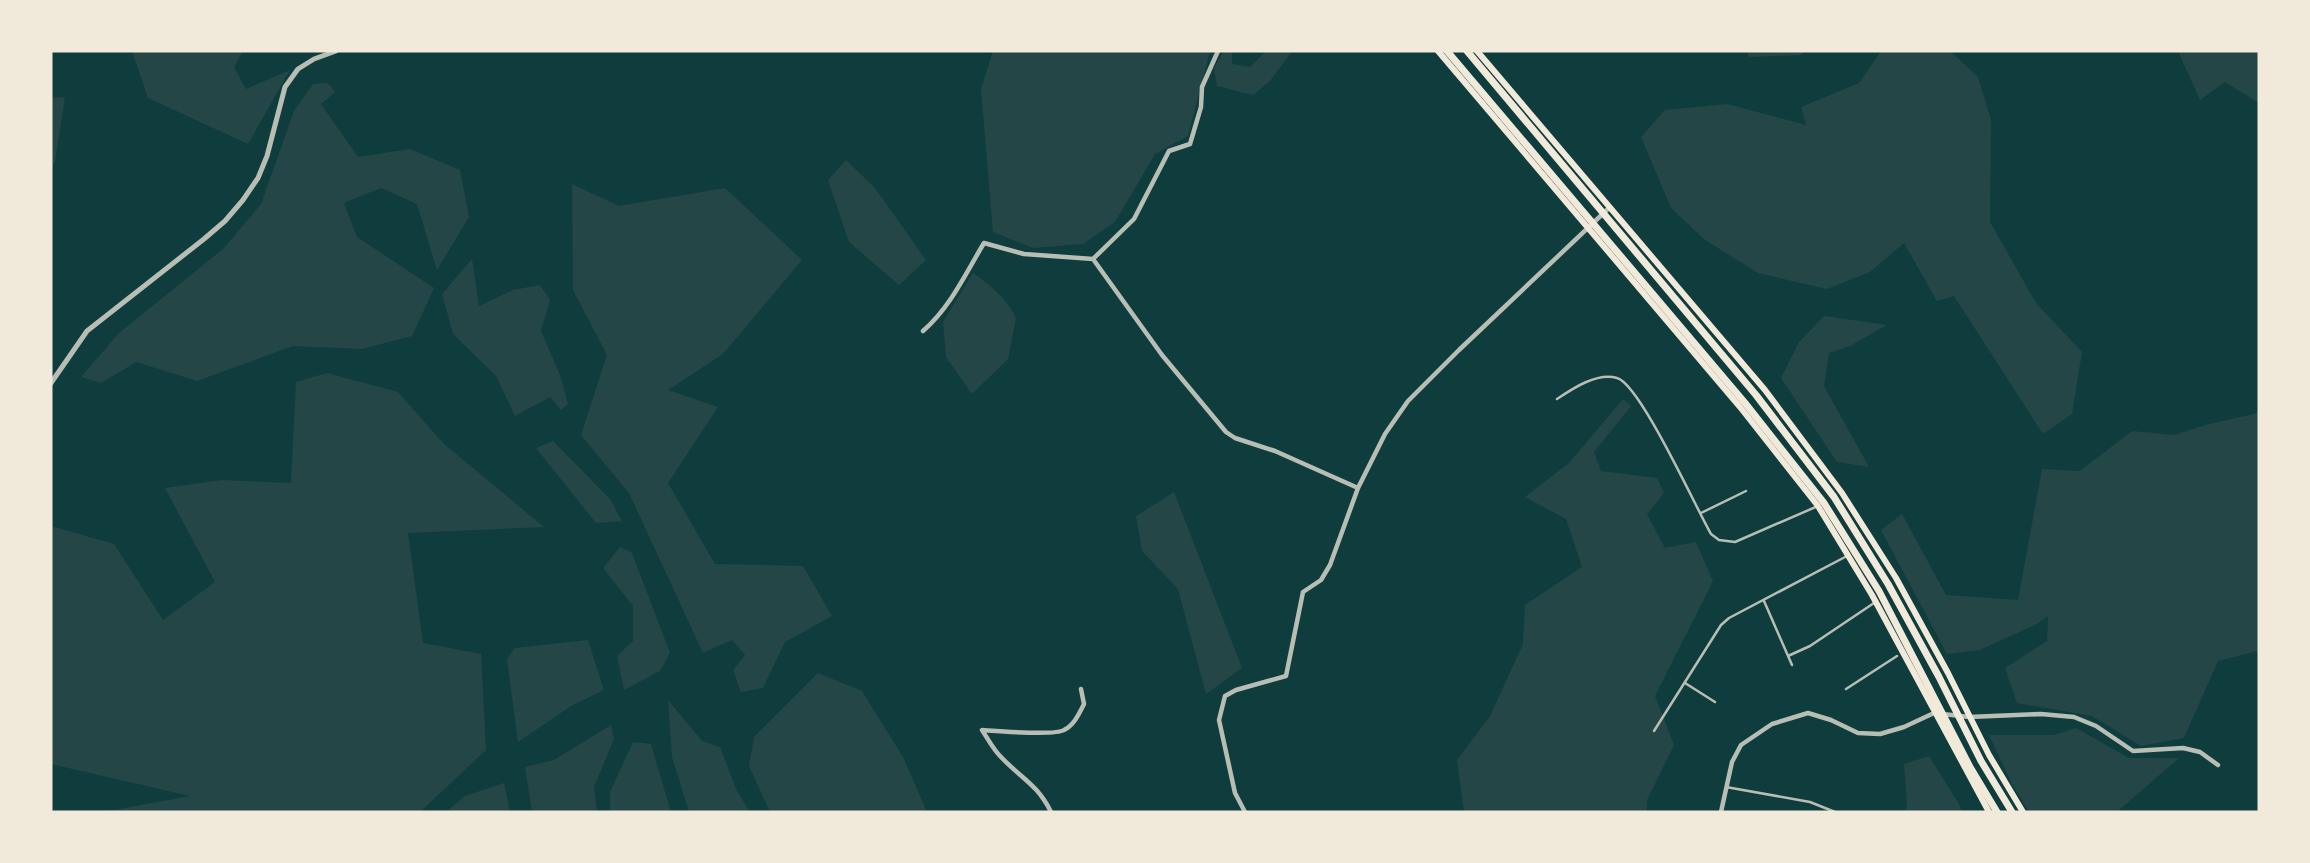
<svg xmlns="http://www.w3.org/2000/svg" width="2310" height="863" font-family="'Nunito Sans',sans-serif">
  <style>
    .green { fill: #244646 }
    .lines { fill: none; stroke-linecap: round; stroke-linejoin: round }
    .service { stroke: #b8beb3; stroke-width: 2.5 }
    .minor { stroke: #b8beb3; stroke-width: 4.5 }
    .tertiary { stroke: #b8beb3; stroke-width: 5 }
    .secondary { stroke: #f1e9da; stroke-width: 6 }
    .trunk { stroke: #f1e9da; stroke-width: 7 }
  </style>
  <rect width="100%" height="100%" fill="#0f3d3e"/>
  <!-- green -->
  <path class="green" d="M132,51H243L234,67L246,89L290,70L248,144L148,98Z
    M993,51H1210L1188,136L1155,154L1115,222L1083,244L1033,248L993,232L981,89Z
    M1224,51H1232V64L1250,67L1266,51H1292L1270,81L1253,95L1217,86L1214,68Z
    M1747,51H1804L1801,55L1749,57Z
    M1881,51H1950L1978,77L1991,120L1990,222L2036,303L2082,352L2072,414L2043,434L1954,296L1937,301L1904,243L1870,272L1827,289L1758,273L1705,240L1671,208L1641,137L1665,110L1727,104L1806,125L1801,107L1859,83Z
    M2178,51H2259V103L2225,82L2200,100Z
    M328,83L335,92L321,104L358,157L410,149L460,170L469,217L437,270L417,204L381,188L344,203L357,237L434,288L412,336L362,349L293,346L197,381L136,362L101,383L81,377L119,333L223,249L261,204L294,111L313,84Z
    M65,97L55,162L51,167V98Z
    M846,160L875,188L926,260L899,285L849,242L828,180Z
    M572,184L619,206L725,188L802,260L723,354L668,390L718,407L668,483L715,564L803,566L832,616L785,642L763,688L741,692L733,670L745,655L732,640L703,653L629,493L581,435L607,355L573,290Z
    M472,259L479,306L513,290L540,285L550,300L541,331L560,375L568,404L561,410L550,397L515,416L496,376L453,334L442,294Z
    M973,273C992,286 1006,298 1016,318L1008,359L972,394L946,357L943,322Z
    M1824,316L1887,325L1850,346L1829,353L1824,386L1869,467L1837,462L1781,378L1799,342Z
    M327,373L398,392L443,443L544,527L408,533L423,643L481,654L486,750L420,812H103L190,796L51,764V526L114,544L163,620L215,582L165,488L222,480L291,483L296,382Z
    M1623,399L1631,406L1594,452L1601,471L1657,478L1664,493L1647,514L1665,548L1696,542L1713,581L1655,696L1674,745L1647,800V812H1464L1457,760L1490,716L1523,644L1525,605L1582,567L1566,519L1525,497L1569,463Z
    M2259,411L2258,651L2218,661L2184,738L2141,746L2092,716L2017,703L2005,668L2047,641L2048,616L2037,624L1980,650L1947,654L1881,530L1902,514L1946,595L2018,600L2042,469L2080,471L2132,431L2174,435L2209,424L2254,414Z
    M553,441L610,499L622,521L596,523L536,448Z
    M1174,492L1242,668L1206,694L1178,589L1142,551L1136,516Z
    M620,547L632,553L670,653L660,671L624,690L617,656L633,641V606L603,568Z
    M588,640L604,690L571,706L518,742L507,659L515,648Z
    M818,673L862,691L903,757L927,812H770L749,766L754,737Z
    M668,700L702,741L720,747L737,791L750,812H689L672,757Z
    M611,725L614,739L594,787L597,812H532L525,767L554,760Z
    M2076,728L2129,758H2179L2117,812H2029L2012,784L1989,735H2054Z
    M633,742L651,744L671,812H610V792Z
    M1929,756L1959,804L1962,812H1905L1907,804L1904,764Z
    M504,783L510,812H446L465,796Z"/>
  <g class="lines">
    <!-- service -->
    <path class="service" d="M1557,399C1572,389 1597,372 1617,378C1640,384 1696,508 1711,534L1719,540L1735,542L1818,506
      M1701,513L1746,491
      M1764,601L1792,665
      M1788,656L1810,646L1874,603
      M1685,683L1715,702
      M1846,689L1897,656
      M1654,731L1721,625L1729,618L1847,556
      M1726,787L1810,802L1835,812"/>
    <!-- minor -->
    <path class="minor" d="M1093,259L1162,355L1226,432L1235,438L1275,451L1358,488
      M1093,259L1134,219L1169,151L1190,144L1201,107L1202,87L1218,51
      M923,331C950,308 966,273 984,243L1024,254L1093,259
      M1051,812C1037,784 1022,779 1002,758C994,751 988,739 982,730C997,731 1055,736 1064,730C1074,725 1079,714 1084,704L1081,689
      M1245,812L1235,793L1219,720L1225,696L1236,690L1286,676L1303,592L1321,580L1330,565L1358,488L1385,434L1408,401L1459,350L1610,207
      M1721,812L1732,762L1741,745L1772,724L1808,713L1831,720L1858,733L1880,734L1904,727L1934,713L1969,717L2041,714L2074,717L2096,726L2133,751L2183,748L2200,752L2218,765"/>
    <!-- tertiary -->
    <path class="tertiary" d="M51,383L87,331L204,239L225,221L243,200L258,178L267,156L285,87L298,69L314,59L336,51"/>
    <!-- secondary -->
    <path class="secondary" d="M1438,51L1740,407L1818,506L1872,595L1989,812
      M1477,51L1765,390L1842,493L1896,578L1948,673L1989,755L2023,812"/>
    <!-- trunk -->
    <path class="trunk" d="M1447,51L1745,403L1824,503L1879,591L1970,767L1997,812
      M1467,51L1756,395L1834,497L1888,584L1939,677L1981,761L2012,812"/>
  </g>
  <!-- border -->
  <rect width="2310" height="863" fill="none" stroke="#f1e9da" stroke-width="105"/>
</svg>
